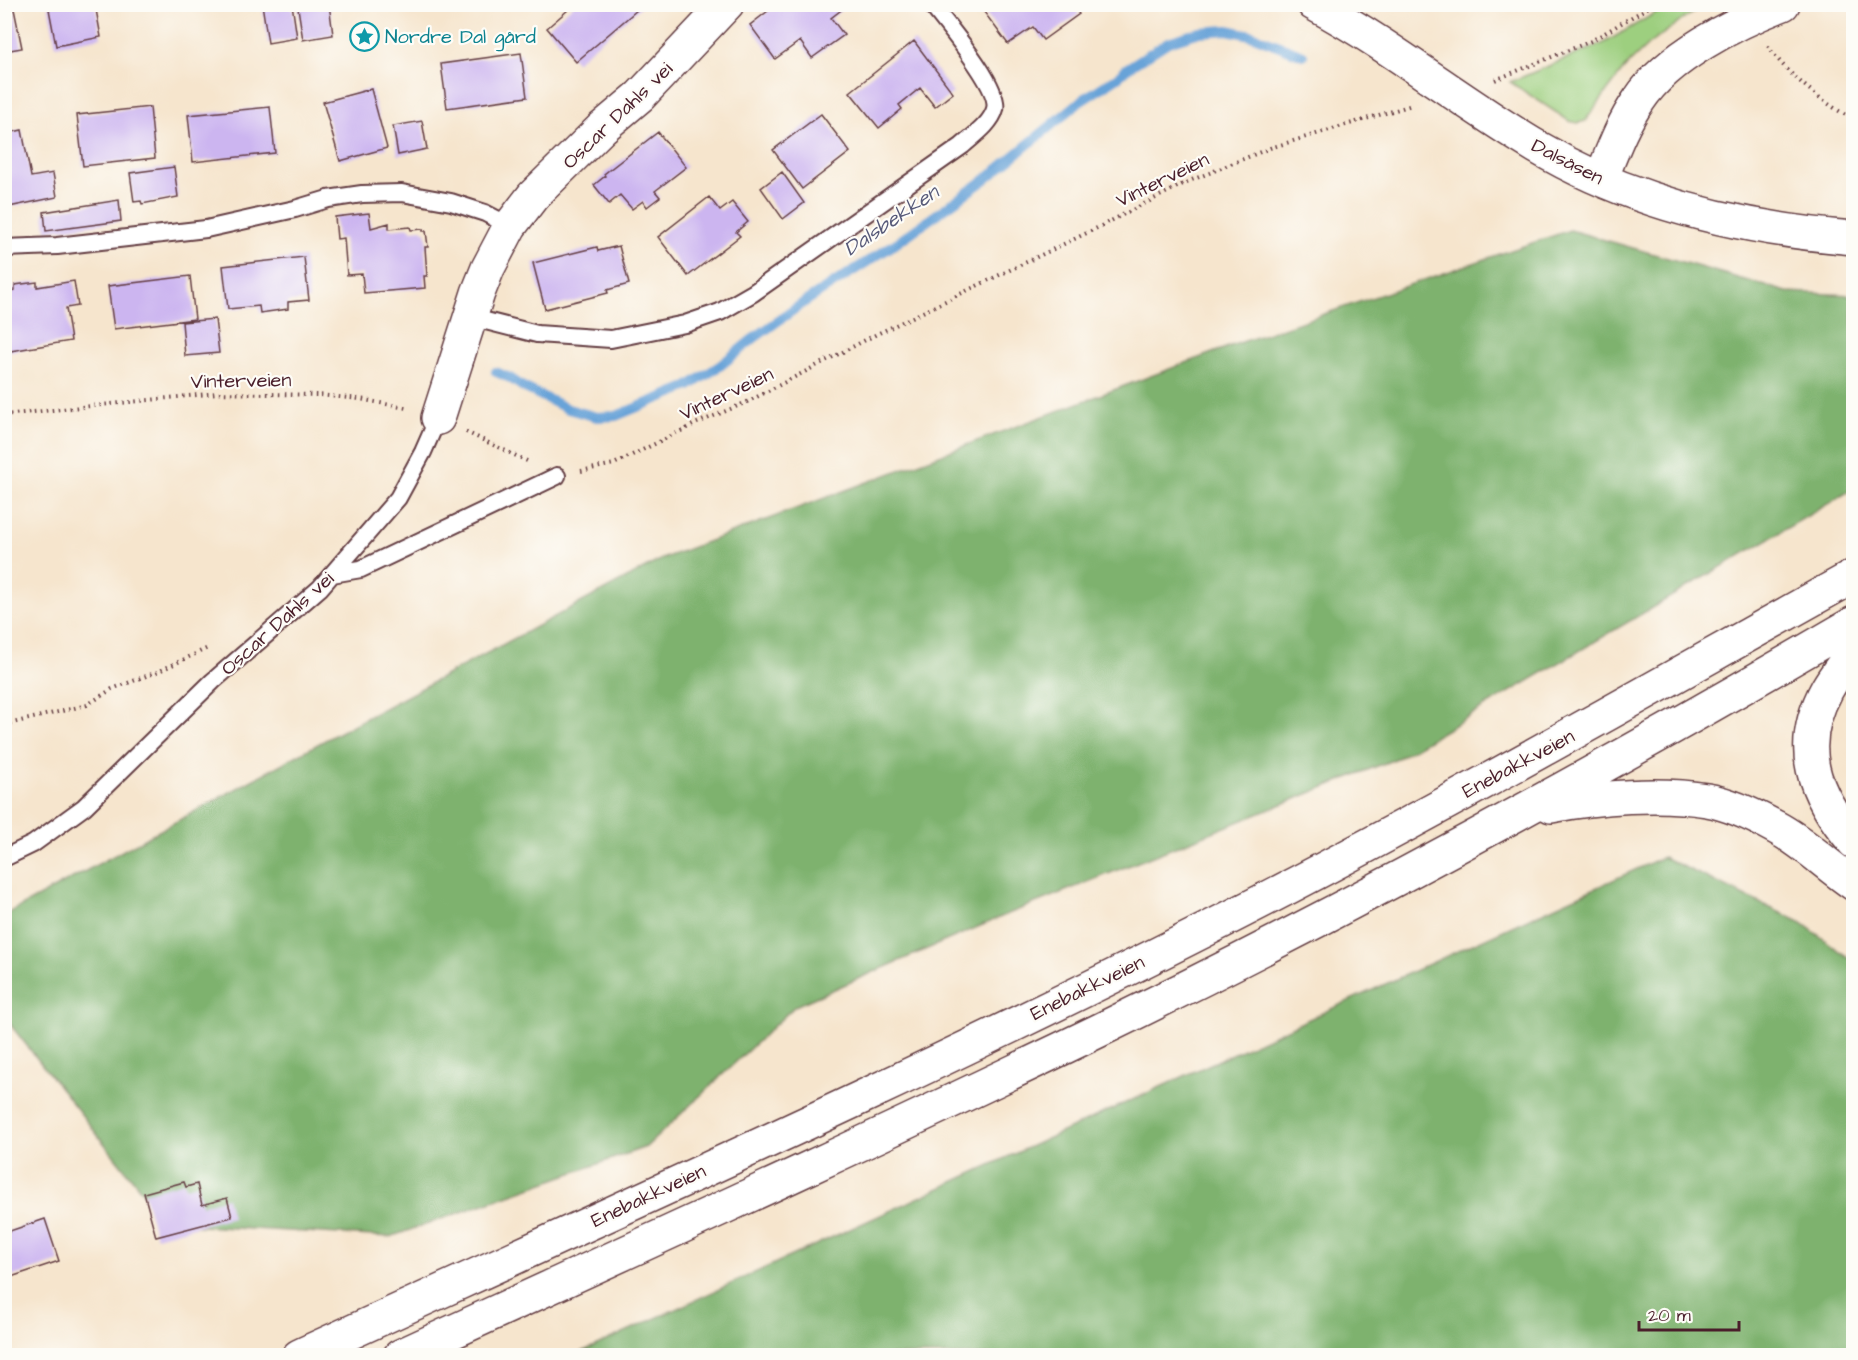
<svg xmlns="http://www.w3.org/2000/svg" width="1858" height="1360" font-family="'Architects Daughter',sans-serif">
  <style>
    .green { fill: #9dcf7f; stroke: #747755; stroke-width: 1.5 }
    .forest { fill: #7eb26e; stroke: #64684c; stroke-width: 1.5 }
    .lines { fill: none; stroke-linecap: round; stroke-linejoin: round }
    .stream { stroke: #67a3d8; stroke-width: 10 }
    .building { fill: #ccb5f0 }
    .service-casing { stroke: #643d43; stroke-width: 20 }
    .minor-casing { stroke: #643d43; stroke-width: 36 }
    .tertiary-casing { stroke: #643d43; stroke-width: 36 }
    .trunk-casing { stroke: #643d43; stroke-width: 36 }
    .path { stroke: #643d43; stroke-width: 4; stroke-dasharray: 1.5 4.5; stroke-linecap: butt }
    .service { stroke: #fff; stroke-width: 16 }
    .minor { stroke: #fff; stroke-width: 33 }
    .tertiary { stroke: #fff; stroke-width: 33 }
    .trunk { stroke: #fff; stroke-width: 33 }
    .labels { text-anchor: middle; stroke-width: 4.5; stroke-linejoin: round; paint-order: stroke }
    .culture-label { font-size: 20px; fill: #0d838f; stroke: #fdfcf7; text-anchor: start }
    .street-label { font-size: 20px; fill: #4a1f2b; stroke: #fdfcf7 }
    .water-label { font-size: 21px; font-style: italic; fill: #575a79; stroke: #fdfcf7 }
  </style>
  <rect width="100%" height="100%" fill="#fdfcf7"/>
  <filter id="ink" filterUnits="userSpaceOnUse"><feTurbulence type="fractalNoise" baseFrequency=".0167" numOctaves="2"/><feDisplacementMap in="SourceGraphic" scale="12" xChannelSelector="R" yChannelSelector="G"/><feConvolveMatrix kernelMatrix="1 2 1 2 8 2 1 2 1" color-interpolation-filters="sRGB"/></filter>
  <filter id="wash" filterUnits="userSpaceOnUse"><feTurbulence type="fractalNoise" baseFrequency=".008" numOctaves="4" result="noise"/><feDisplacementMap in="SourceGraphic" scale="24" xChannelSelector="R" yChannelSelector="G"/><feGaussianBlur stdDeviation="1.35" result="paint"/><feColorMatrix in="noise" values="0 0 0 0 0 0 0 0 0 0 0 0 0 0 0 0 0 1.4 0 .05"/><feComposite in="paint" operator="in"/></filter>
  <g filter="url(#wash)">
    <rect width="100%" height="100%" fill="#f6e5cd"/>
    <!-- green -->
    <path class="green" d="M1669,5H1703L1649,44L1627,65L1585,121L1578,123L1569,121L1510,82L1604,43Z"/>
    <!-- forest -->
    <path class="forest" d="M1570,230L1787,292L1853,295V489L1400,757L1008,914L795,1006L646,1147L390,1237L168,1224L5,1018V915L338,733L664,558L1239,343Z
      M1663,857L1802,923L1853,961V1355H575Z"/>
    <g class="lines">
      <!-- stream -->
      <path class="stream" d="M496,372L510,378L523,387L568,409L597,417L616,416L689,386L721,365L753,339L803,303L898,242L986,179L1081,101L1118,77L1126,69L1168,42L1200,32L1227,30L1251,35L1303,55"/>
    </g>
    <g id="blocks">
      <!-- building -->
      <path class="building" d="M4,4H13L22,48L4,51Z
        M48,4H95L101,37L56,46Z
        M262,4H292L297,38L268,43Z
        M319,4H329L333,35L303,40L298,8Z
        M575,4H644L576,62L547,28Z
        M777,4H849L831,18L844,35L812,58L800,41L775,59L750,25Z
        M978,4H1072L1079,14L1043,40L1033,27L1008,44Z
        M914,41L953,93L935,107L920,88L899,105L902,109L879,128L850,92Z
        M521,53L527,97L447,108L441,64Z
        M371,89L387,148L340,161L323,102Z
        M150,107L155,158L83,166L77,115Z
        M270,107L275,153L193,162L188,115Z
        M821,114L850,152L802,189L773,150Z
        M422,121L427,149L398,155L393,126Z
        M22,130L31,177L53,173L57,197L4,208V134Z
        M658,132L686,167L655,191L660,197L647,207L643,201L632,209L620,195L609,204L594,185L605,176L604,174Z
        M174,167L178,197L142,204L141,201L134,202L130,173Z
        M782,172L804,203L783,219L761,188Z
        M709,197L720,211L732,202L748,222L736,232L740,236L688,276L658,237Z
        M119,200L121,221L46,231L44,212Z
        M369,213L371,228L389,223V229L410,227L411,230L423,229V231H426L428,247H425L427,276H424L425,288L364,293L362,274L347,275L344,238L337,239L335,217Z
        M619,246L629,284L607,290L608,293L545,309L533,263L597,247L598,251Z
        M304,257L309,300L288,302V309L260,313L259,306L228,309L223,266Z
        M190,276L195,319L114,329L108,286Z
        M74,281L78,306L66,308L71,341L4,352V292L15,290V285L37,282V287Z
        M215,319L219,353L185,356L182,322Z
        M184,1182L186,1187L197,1184L202,1205L227,1198L232,1217L156,1237L144,1193Z
        M45,1219L59,1261L11,1277L7,1263L4,1264V1233Z"/>
    </g>
  </g>
  <g filter="url(#ink)">
    <use href="#blocks" fill-opacity="0" stroke="#643d43" stroke-width="1.5"/>
    <g class="lines">
      <defs>
        <path id="service" d="M4,248L57,246L206,229L295,209L328,199L362,194L402,193L451,202L485,213L510,226
          M470,317L537,334L611,339L685,324L720,312L753,293L962,146C973,136 991,124 995,109C1001,87 945,23 931,4
          M332,574L361,569L557,476
          M4,858L33,844L84,807L213,681L320,588L398,498L423,452L438,418"/>
        <path id="minor" d="M438,418L478,293L488,268L510,226L533,196L602,128L640,96L727,4"/>
        <path id="tertiary" d="M1314,4C1392,46 1461,102 1537,147C1633,204 1743,229 1854,238
          M1601,179C1612,152 1622,124 1639,100C1667,57 1736,22 1783,4"/>
        <path id="trunk" d="M1854,650C1845,663 1835,675 1827,689C1795,747 1813,794 1854,842
          M1551,806C1599,797 1659,792 1707,800C1730,804 1755,816 1775,827C1804,842 1827,866 1854,884
          M299,1356C622,1208 948,1063 1264,900C1463,797 1658,685 1854,576
          M400,1356C633,1249 867,1143 1098,1031C1355,906 1606,768 1854,623"/>
      </defs>
      <!-- service casing -->
      <use href="#service" class="service-casing"/>
      <!-- minor casing -->
      <use href="#minor" class="minor-casing"/>
      <!-- tertiary casing -->
      <use href="#tertiary" class="tertiary-casing"/>
      <!-- trunk casing -->
      <use href="#trunk" class="trunk-casing"/>
      <!-- path -->
      <path class="path" d="M1768,46C1786,74 1824,103 1854,120
        M1495,80L1591,41L1654,4
        M4,415L217,393L318,395L360,399L406,408
        M466,432L527,461
        M581,471L614,464L695,424L747,402L877,334L1095,229L1187,182L1270,148L1412,105
        M4,725L87,705L112,689L157,672L210,647"/>
      <!-- service -->
      <use href="#service" class="service"/>
      <!-- minor -->
      <use href="#minor" class="minor"/>
      <!-- tertiary -->
      <use href="#tertiary" class="tertiary"/>
      <!-- trunk -->
      <use href="#trunk" class="trunk"/>
    </g>
  </g>
  <!-- icons -->
  <defs>
    <symbol id="sight-ring" viewBox="-11 -11 22 22"><circle r="9.5" fill="#fdfcf7" stroke="#0f9aa8" stroke-width="1.5"/><path d="M0-6L1.8-2.2L6-1.7L2.9 1.2L3.7 5.4L0 3.3L-3.7 5.4L-2.9 1.2L-6-1.7L-1.8-2.2Z" fill="#0f9aa8"/></symbol>
  </defs>
  <g fill-rule="evenodd">
    <use href="#sight-ring" x="348" y="20" width="33" height="33"/>
  </g>
  <g class="labels">
    <!-- culture labels -->
    <g class="culture-label">
      <text x="385" y="43">Nordre Dal gård</text>
    </g>
    <!-- street labels -->
    <g class="street-label">
      <text transform="translate(617 115) rotate(-44)" y="7">Oscar Dahls vei</text>
      <text transform="translate(1568 161) rotate(27)" y="7">Dalsåsen</text>
      <text transform="translate(1162 179) rotate(-26)" y="7">Vinterveien</text>
      <text transform="translate(241 380) rotate(-1)" y="7">Vinterveien</text>
      <text transform="translate(726 393) rotate(-25)" y="7">Vinterveien</text>
      <text transform="translate(277 623) rotate(-42)" y="7">Oscar Dahls vei</text>
      <text transform="translate(1518 763) rotate(-28)" y="7">Enebakkveien</text>
      <text transform="translate(1087 987) rotate(-26)" y="7">Enebakkveien</text>
      <text transform="translate(648 1195) rotate(-25)" y="7">Enebakkveien</text>
    </g>
    <!-- water labels -->
    <g class="water-label">
      <text transform="translate(891 220) rotate(-34)" y="7">Dalsbekken</text>
    </g>
  </g>
  <!-- margin -->
  <rect width="1858" height="1360" fill="none" stroke="#fdfcf7" stroke-width="24"/>
  <!-- scale -->
  <path d="M1639 1321v9h100v-9" fill="none" stroke="#4a1f2b" stroke-width="3"/>
  <text x="1648" y="1321" font-size="18" fill="#4a1f2b" stroke="#fdfcf7" stroke-width="4.5" paint-order="stroke">20 m</text>
</svg>
